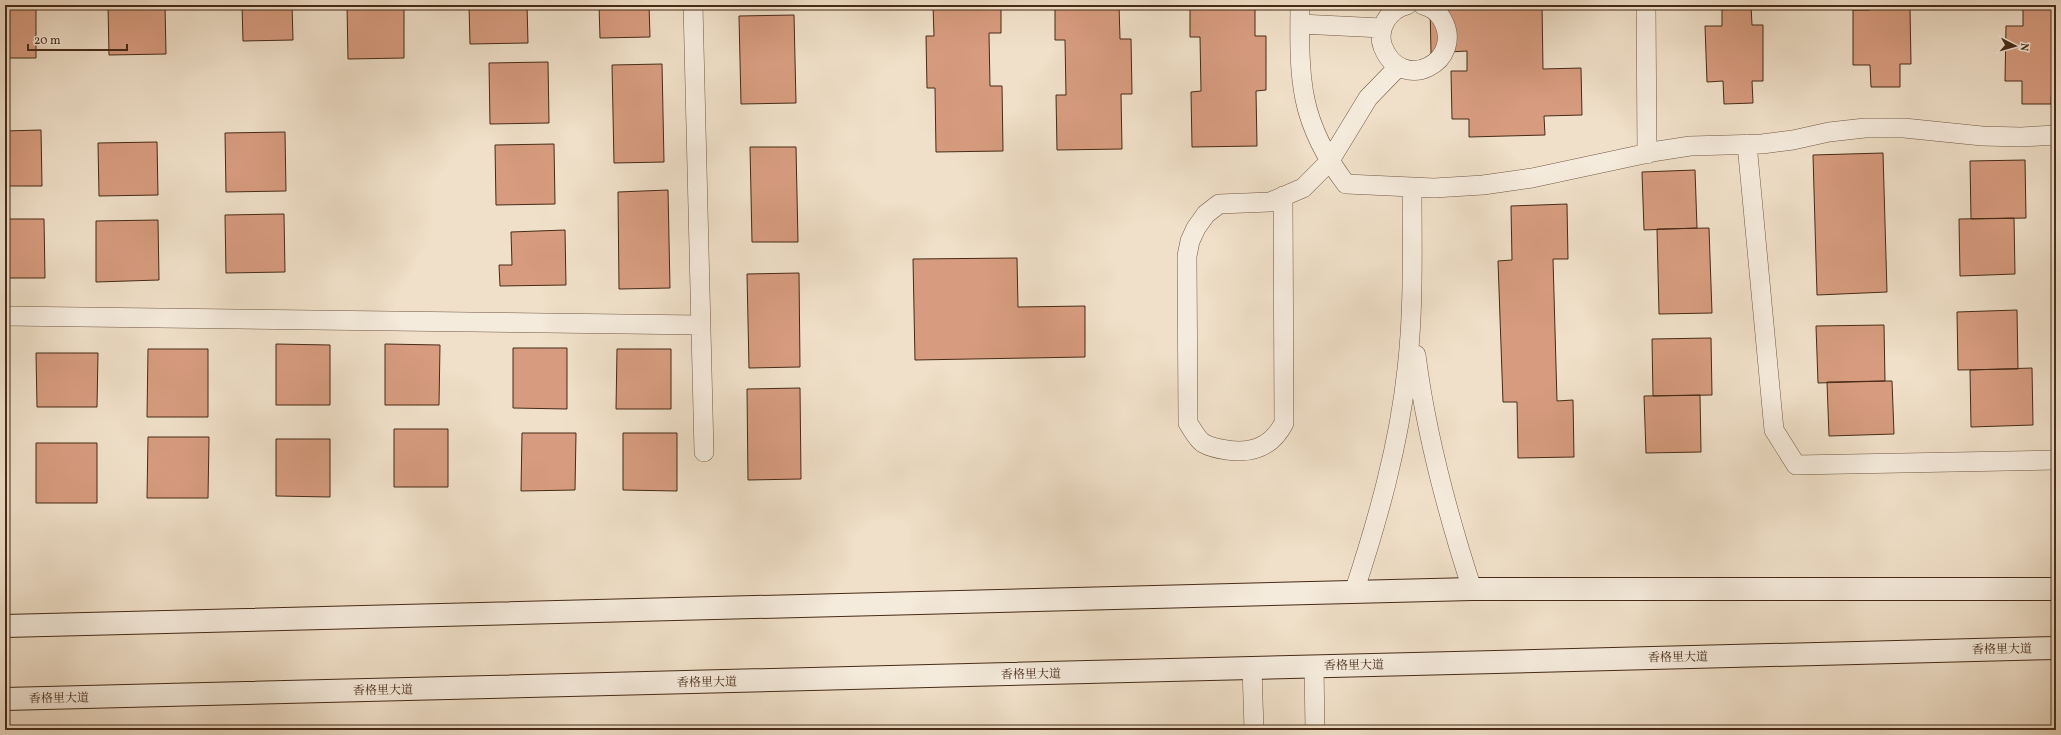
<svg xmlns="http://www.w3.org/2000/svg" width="2061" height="735" font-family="Vollkorn,'Noto Serif SC',serif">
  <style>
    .building { fill: #d79c7f; stroke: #472b17 }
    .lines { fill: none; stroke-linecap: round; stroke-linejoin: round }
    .lane-casing { stroke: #715844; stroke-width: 20 }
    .secondary-casing { stroke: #472b17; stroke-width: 24 }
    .lane { stroke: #f5ebdc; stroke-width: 19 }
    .secondary { stroke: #f5ebdc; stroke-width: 22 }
    .labels { text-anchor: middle; stroke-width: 3; stroke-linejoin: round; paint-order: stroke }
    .street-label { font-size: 12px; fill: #472b17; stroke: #f5ebdc }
  </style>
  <rect width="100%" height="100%" fill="#f0e0c9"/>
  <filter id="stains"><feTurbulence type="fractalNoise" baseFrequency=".005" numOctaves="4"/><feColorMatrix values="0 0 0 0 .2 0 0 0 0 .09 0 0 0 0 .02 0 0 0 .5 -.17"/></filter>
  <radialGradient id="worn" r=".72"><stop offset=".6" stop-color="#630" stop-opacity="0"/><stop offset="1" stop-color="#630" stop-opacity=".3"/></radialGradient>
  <!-- building -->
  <path class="building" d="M5,5H36V58H5Z
    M108,5H165L166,54L109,55Z
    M242,5H292L293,40L243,41Z
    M347,5H404V58L348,59Z
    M469,5H527L528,43L470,44Z
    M599,5H649L650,37L600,38Z
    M933,5H1001V33H989L990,86H1002L1003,151L936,152L935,88H927L926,36H934Z
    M1055,5H1119L1120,39H1131L1132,94H1121L1122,149L1057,150L1056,95H1066L1065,40H1055Z
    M1190,5H1255V36H1266V90L1256,91L1257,146L1192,147L1191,92L1201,91L1200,37H1190Z
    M1430,5H1542L1543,69L1581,68L1582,115L1544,116L1545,135L1469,137V119H1452L1451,71H1467V51L1431,53Z
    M1722,5H1751L1752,25H1763V81H1752L1753,103L1724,104L1723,81L1707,82L1705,26H1722Z
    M1870,5H1899V9H1910L1911,64H1900V87H1871L1870,65H1853V10H1870Z
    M2023,5H2052V26H2056V81H2052L2051,104H2022V81H2005L2006,26H2023Z
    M794,15L796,103L741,104L739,16Z
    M548,62L549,123L490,124L489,63Z
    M662,64L664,162L614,163L612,65Z
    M41,130L42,186H5V131Z
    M285,132L286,191L226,192L225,133Z
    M157,142L158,195L99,196L98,143Z
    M554,144L555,204L496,205L495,145Z
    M750,147H796L798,242H752Z
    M1883,153L1887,292L1817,295L1813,155Z
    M2025,160L2026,218L1971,219L1970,161Z
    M1695,170L1697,228L1644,230L1642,172Z
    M668,190L670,288L619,289L618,192Z
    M1567,204L1568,259H1553L1557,401L1573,400L1574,457L1518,458L1517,402H1503L1498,261L1512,260L1511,206Z
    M284,214L285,272L226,273L225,215Z
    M2014,218L2015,274L1960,276L1959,219Z
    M5,219H44L45,278H5Z
    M158,220L159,280L96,282V221Z
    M1709,228L1712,313L1659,314L1657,229Z
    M565,230L566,285L500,286L499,265H512L511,232Z
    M1017,258L1018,307L1085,306V357L915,360L913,259Z
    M799,273L800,367L749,368L747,274Z
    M2017,310L2018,369L1958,370L1957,312Z
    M1884,325L1885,381L1818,383L1816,326Z
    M1711,338L1712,395L1653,396L1652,339Z
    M276,344L330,345V405H276Z
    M385,344L440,345L439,405H385Z
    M513,348H567V409L513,408Z
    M148,349H208V417H147Z
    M617,349H671V409H616Z
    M36,353H98L97,407H37Z
    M2032,368L2033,425L1971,427L1970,370Z
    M1885,381H1892L1894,434L1829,436L1827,382Z
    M800,388L801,479L748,480L747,389Z
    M1700,395L1701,452L1646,453L1644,396Z
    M394,429H448V487H394Z
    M522,433H576L575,490L521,491Z
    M623,433H677V491L623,490Z
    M148,437H209L208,498H147Z
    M276,439H330V497L276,496Z
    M36,443H97V503H36Z"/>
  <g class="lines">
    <defs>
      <path id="lane" d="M693,5L704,452
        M1300,5C1299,80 1299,122 1346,184L1434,188L1483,185L1532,178L1658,151L1690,146L1762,144L1793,140L1829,132L1865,128H1904L1982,136L2021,137L2056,135
        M1407,5C1389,9 1376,29 1383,47C1402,95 1466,61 1442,19C1438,12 1431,7 1423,5
        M1646,5L1647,154
        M1300,24L1382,28
        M1747,144L1774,430L1796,465L2056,460
        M1283,196L1284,423C1272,446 1253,454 1227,450C1219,449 1210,447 1203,443C1197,439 1192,429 1188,423L1187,256L1190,241L1196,228L1206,214L1219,204L1270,202L1303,188L1329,162L1368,98L1398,67
        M5,316L701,325
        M1416,355C1426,435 1447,512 1472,589
        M1354,592C1378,519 1399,445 1407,369C1414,308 1412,248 1412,187
        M1314,666L1315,730
        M1252,668L1254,730"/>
      <path id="secondary" d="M5,626L1472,589H2056
        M5,699L2056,648"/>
    </defs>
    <!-- lane casing -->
    <use href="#lane" class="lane-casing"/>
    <!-- secondary casing -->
    <use href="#secondary" class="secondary-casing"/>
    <!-- lane -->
    <use href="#lane" class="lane"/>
    <!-- secondary -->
    <use href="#secondary" class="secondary"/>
  </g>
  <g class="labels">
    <!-- street labels -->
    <g class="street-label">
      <text transform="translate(2002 649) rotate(-1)" y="4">香格里大道</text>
      <text transform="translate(1678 657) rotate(-1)" y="4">香格里大道</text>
      <text transform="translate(1354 665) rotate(-1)" y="4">香格里大道</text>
      <text transform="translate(1031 674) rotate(-1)" y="4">香格里大道</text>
      <text transform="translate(707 682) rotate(-1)" y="4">香格里大道</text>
      <text transform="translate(383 690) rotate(-1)" y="4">香格里大道</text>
      <text transform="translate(59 698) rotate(-1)" y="4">香格里大道</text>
    </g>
  </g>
  <!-- margin -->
  <rect width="2061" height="735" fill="none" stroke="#f0e0c9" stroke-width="20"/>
  <rect x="6" y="6" width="2049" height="723" fill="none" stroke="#472b17" stroke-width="2"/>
  <rect x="10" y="10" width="2041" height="715" fill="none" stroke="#472b17"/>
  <!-- north arrow -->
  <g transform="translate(2015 46) rotate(96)" stroke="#f5ebdc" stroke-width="3" paint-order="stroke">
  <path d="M0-3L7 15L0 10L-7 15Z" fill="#472b17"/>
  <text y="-6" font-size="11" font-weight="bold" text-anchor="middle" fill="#472b17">N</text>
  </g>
  <!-- scale -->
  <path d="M28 44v6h99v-6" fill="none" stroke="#472b17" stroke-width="2"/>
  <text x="34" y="44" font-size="12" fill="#472b17" stroke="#f5ebdc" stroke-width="3" paint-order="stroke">20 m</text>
  <rect width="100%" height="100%" filter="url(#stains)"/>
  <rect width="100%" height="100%" fill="url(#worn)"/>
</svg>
